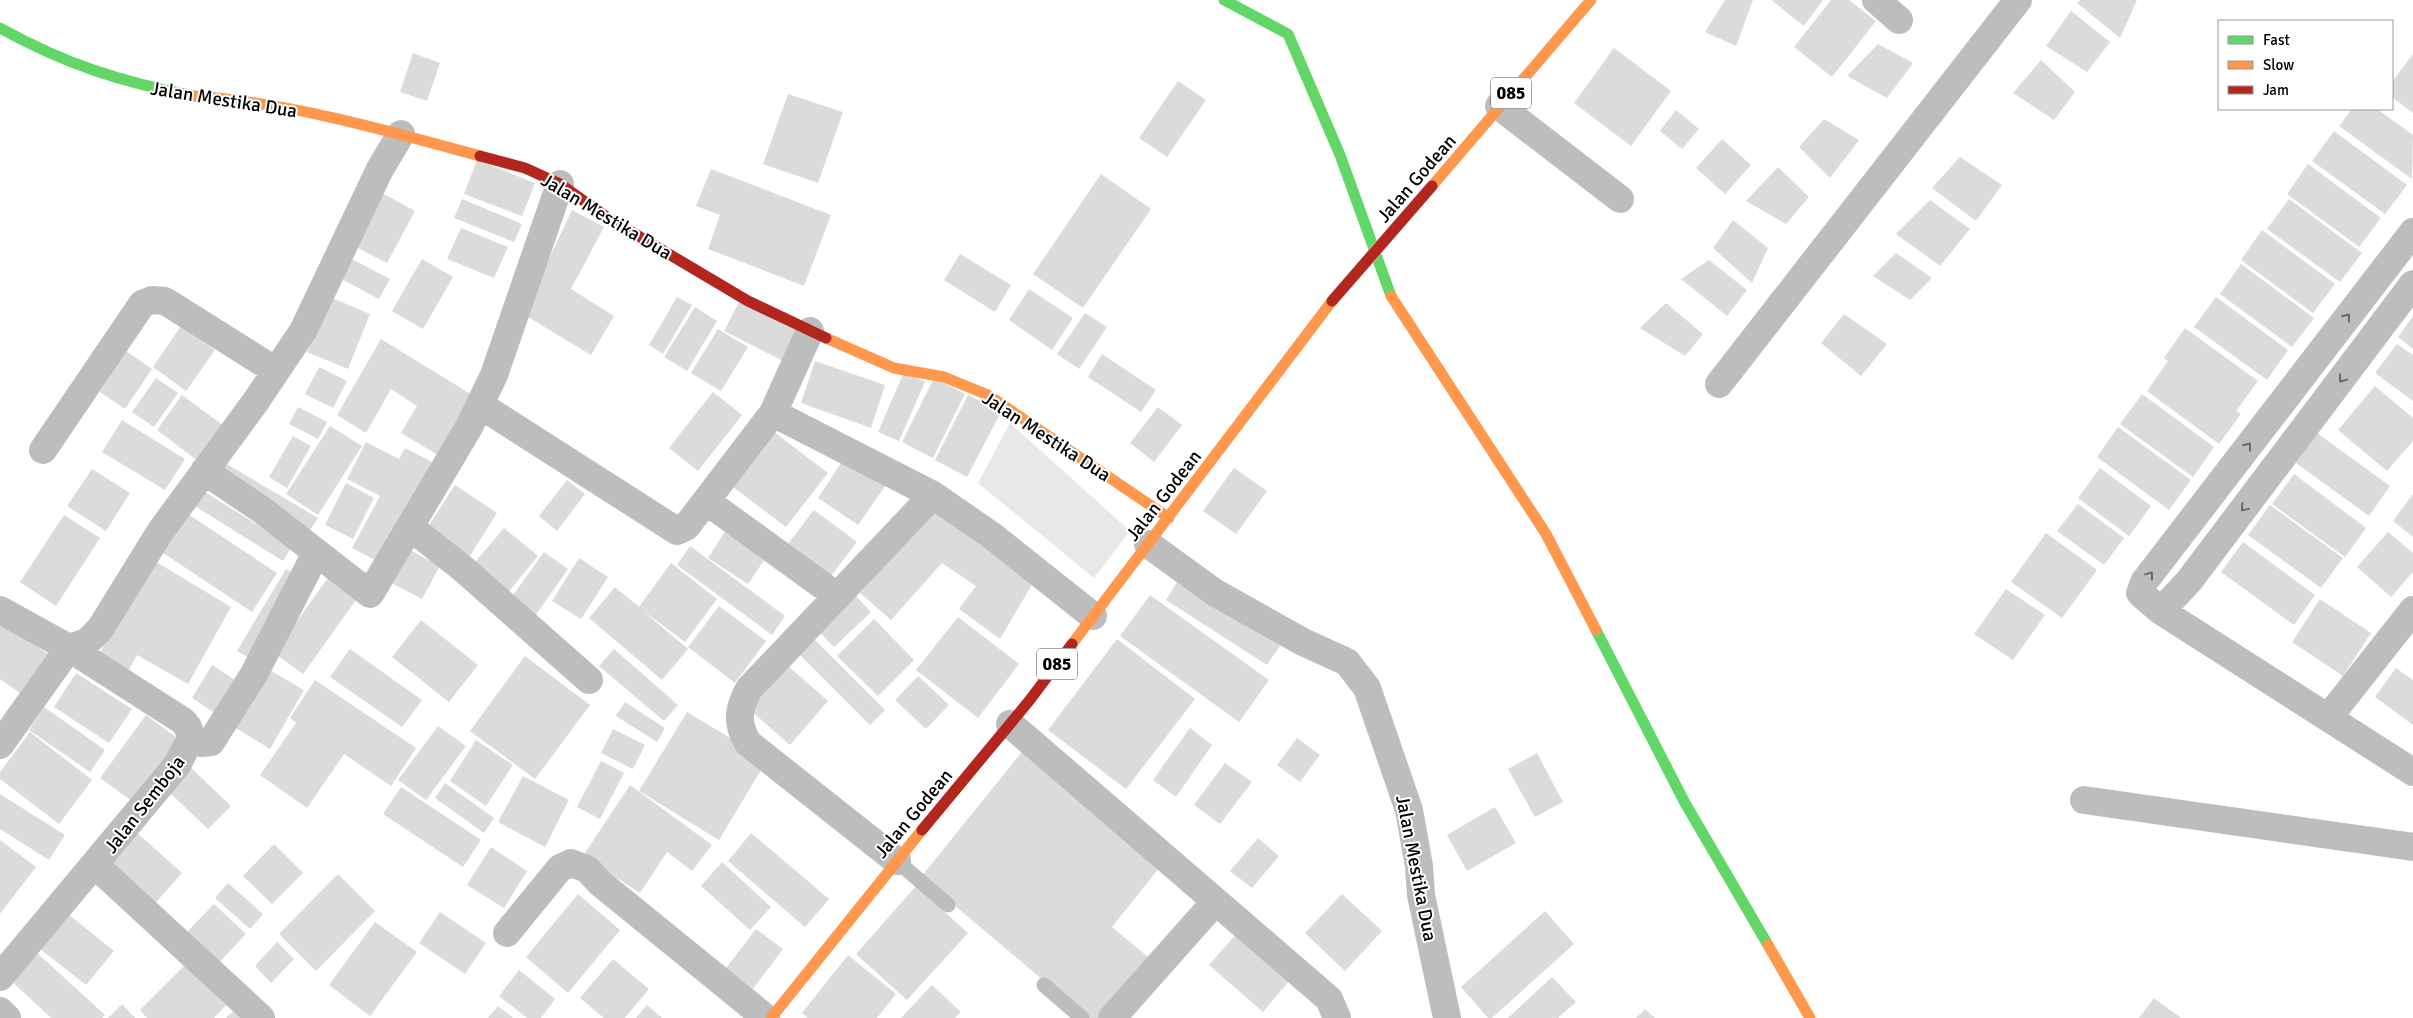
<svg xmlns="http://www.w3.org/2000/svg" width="2413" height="1018" font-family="Signika,sans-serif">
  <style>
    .green { fill: #e8e8e8 }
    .building { fill: #dbdbdb }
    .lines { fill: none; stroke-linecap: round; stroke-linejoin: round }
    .lane { stroke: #bdbdbd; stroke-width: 15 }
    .street { stroke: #bdbdbd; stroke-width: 28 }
    .fast { stroke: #63d668; stroke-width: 11 }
    .slow { stroke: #ff974d; stroke-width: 11 }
    .jam { stroke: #b3261e; stroke-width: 11 }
    .jam-bridge-casing { stroke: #dbdbdb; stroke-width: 12; stroke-linecap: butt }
    .jam-bridge { stroke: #b3261e; stroke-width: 11 }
    .oneway { stroke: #686868 }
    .labels { text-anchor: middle; stroke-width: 4; stroke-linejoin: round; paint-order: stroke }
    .shield { fill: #fff; stroke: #4c4c4c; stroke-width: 1 }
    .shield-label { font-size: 18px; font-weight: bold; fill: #000 }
    .street-label { font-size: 19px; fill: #000; stroke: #fff }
  </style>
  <rect width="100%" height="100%" fill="#fff"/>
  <!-- green -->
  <path class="green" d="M1010,423L1130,531L1094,578L978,483Z"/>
  <!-- building -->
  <path class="building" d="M1725,0H1753L1736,46L1705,32Z
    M1771,0H1823L1804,26Z
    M1831,0H1849L1876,21L1832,77L1794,47Z
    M2080,0H2137L2120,38L2077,3Z
    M2071,11L2110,42L2087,72L2046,46Z
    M1878,44L1913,63L1887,98L1847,76Z
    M1614,48L1671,91L1631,146L1574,103Z
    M413,53L440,63L427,101L400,92Z
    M2413,54V113L2392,97V82Z
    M2041,60L2075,92L2054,120L2013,93Z
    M1178,81L1206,100L1167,157L1139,138Z
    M788,94L843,112L818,183L763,164Z
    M2352,109H2377L2413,135L2412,179L2339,126Z
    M1676,110L1699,129L1682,149L1660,131Z
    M1824,119L1859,140L1830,178L1799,147Z
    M2334,131L2407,185L2385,214L2312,161Z
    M1722,139L1751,165L1725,194L1696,168Z
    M1960,157L2002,185L1976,221L1932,188Z
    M477,160L535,183L522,216L464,194Z
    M2308,164L2381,218L2359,247L2287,194Z
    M1778,167L1809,197L1786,224L1746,201Z
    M711,169L831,215L804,286L708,249L720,215L696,206Z
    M1101,174L1151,209L1083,308L1033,274Z
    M382,193L415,211L387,263L354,246Z
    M462,199L522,224L514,242L454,218Z
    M2289,199L2362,253L2340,282L2267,229Z
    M1930,200L1970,229L1940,266L1896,234Z
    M572,210L604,227L571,289L614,316L591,355L523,314Z
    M1733,220L1768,248L1752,283L1713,248Z
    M461,228L508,247L494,278L447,259Z
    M2262,230L2335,284L2313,313L2241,260Z
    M1896,253L1932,278L1910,300L1873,276Z
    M960,254L1011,285L995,312L944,280Z
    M344,255L390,279L379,299L334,275Z
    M422,259L453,277L423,329L392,311Z
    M1709,260L1747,290L1727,316L1681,279Z
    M2241,264L2314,318L2292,347L2220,294Z
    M1029,289L1073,318L1052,350L1009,320Z
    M330,297L370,314L348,369L307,352Z
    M677,297L692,305L663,354L649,345Z
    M2216,297L2288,350L2267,380L2194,327Z
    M741,298L804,331L787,363L724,331Z
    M1666,303L1703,334L1685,356L1640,328Z
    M695,307L717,321L687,371L664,357Z
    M1085,313L1107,327L1079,369L1057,354Z
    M1844,314L1887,344L1861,376L1821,343Z
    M2413,316V349L2398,337Z
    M181,326L215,350L186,391L153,367Z
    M2185,328L2258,381L2236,411L2241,414L2219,444L2147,391L2168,361L2164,358Z
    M718,329L748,347L721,391L691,373Z
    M381,339L474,396L438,455L401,433L417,406L391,389L366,433L337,415Z
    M2397,344L2413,355V401L2375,373Z
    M126,351L152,369L125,409L100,392Z
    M1102,354L1156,390L1141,412L1088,377Z
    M815,361L885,385L871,428L801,403Z
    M319,367L347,381L333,408L305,394Z
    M904,372L925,382L899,441L878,432Z
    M156,378L178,393L154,427L132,412Z
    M934,378L965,394L933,458L902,442Z
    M2375,386L2413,418V441L2387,471L2338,430Z
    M713,392L742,415L698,471L669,448Z
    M2142,394L2214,447L2193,477L2120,424Z
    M182,395L224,426L198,461L157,430Z
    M968,395L1001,412L967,477L935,460Z
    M298,407L327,422L318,439L289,424Z
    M1158,407L1182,425L1154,462L1130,443Z
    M122,420L185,459L165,490L102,452Z
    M330,426L362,446L318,515L286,494Z
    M766,426L828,473L786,527L725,481Z
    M2118,427L2191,480L2169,510L2097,457Z
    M2317,433L2390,486L2369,516L2296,463Z
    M293,436L311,446L287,488L269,477Z
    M366,442L399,459L405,448L436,464L383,564L352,548L380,496L347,479Z
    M847,454L888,482L858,525L818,498Z
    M225,463L318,518L310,530L217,475Z
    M1234,468L1267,491L1236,534L1203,511Z
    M2100,468L2151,506L2129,536L2078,498Z
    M92,469L130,493L106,531L67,506Z
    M2294,474L2366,528L2345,557L2272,504Z
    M567,480L585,494L557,531L539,516Z
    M346,483L374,498L353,539L325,525Z
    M455,485L497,513L468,559L425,531Z
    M200,489L292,546L283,561L190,503Z
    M2413,494V537L2393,521Z
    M940,503L1038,574L1000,639L959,609L976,586L942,563L891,620L860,593Z
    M2078,504L2124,538L2104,565L2057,531Z
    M2270,505L2343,558L2321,588L2248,535Z
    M182,510L277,573L252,612L157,549Z
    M814,510L857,542L827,581L784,549Z
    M64,515L100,538L56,606L20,582Z
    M730,524L771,550L748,584L708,558Z
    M504,528L538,556L506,595L471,567Z
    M2388,532L2413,553V572L2391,597L2357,567Z
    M2046,533L2097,570L2062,618L2011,582Z
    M2243,542L2315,595L2294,625L2221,572Z
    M400,545L440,566L422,599L382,578Z
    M690,546L785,616L772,635L677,565Z
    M544,552L568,569L535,616L511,598Z
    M579,558L608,577L581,619L552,601Z
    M153,560L231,607L188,684L137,655L127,673L97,657Z
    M671,563L717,599L685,642L642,610L688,649L662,680L589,618L615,587L639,607Z
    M286,569L299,577L251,659L237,651Z
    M330,575L359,596L303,674L274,653Z
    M1179,579L1281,644L1267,665L1166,600Z
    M2006,589L2045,615L2013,660L1974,634Z
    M852,592L871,612L834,647L815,628Z
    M1150,595L1269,680L1239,722L1120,636Z
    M2320,599L2371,633L2343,676L2292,642Z
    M719,606L766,641L735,683L688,647Z
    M958,617L1019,664L978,718L916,670Z
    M874,619L914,660L878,696L837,656Z
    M0,620L48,654L20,693L0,679Z
    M421,620L478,665L449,702L392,657Z
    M807,632L885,710L870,725L793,648Z
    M1117,639L1195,699L1126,789L1048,730Z
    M350,649L422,700L402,727L330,677Z
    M614,649L678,705L664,721L599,666Z
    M525,656L590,705L535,779L470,731Z
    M212,665L243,685L222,718L192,698Z
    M788,666L828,701L790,745L750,710Z
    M2396,668L2413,680V725L2375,697Z
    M268,669L304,690L270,749L234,727Z
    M76,673L132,709L109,743L54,707Z
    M918,676L949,705L926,729L895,700Z
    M315,680L416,748L391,786L344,754L307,808L260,775L296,723L290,718Z
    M625,702L665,728L657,742L616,716Z
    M44,707L105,750L90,772L29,730Z
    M687,712L767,760L719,840L639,791Z
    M146,715L184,743L139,806L100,778Z
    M438,726L466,746L426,800L398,780Z
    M1190,728L1212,745L1176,797L1153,780Z
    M613,729L645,745L633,769L601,753Z
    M30,732L92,780L59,824L0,779V772Z
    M1297,738L1320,755L1300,782L1277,765Z
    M476,740L513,765L486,806L450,781Z
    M1025,748L1164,862L1112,927L1153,961L1106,1018H1088L921,877Z
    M1537,753L1563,802L1535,817L1508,769Z
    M601,761L624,773L600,819L577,807Z
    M1225,763L1252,782L1220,824L1194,805Z
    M187,764L231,806L208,829L165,788Z
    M523,776L569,800L545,847L498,822Z
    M445,783L494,818L484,833L435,798Z
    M630,785L712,845L692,871L667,852L640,893L583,856Z
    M401,787L481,840L463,867L383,814Z
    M0,794L65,835L49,860L0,829Z
    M1495,807L1516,843L1467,871L1447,835Z
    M136,832L182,873L151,908L105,867Z
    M751,833L829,899L805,927L728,861Z
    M1258,838L1279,856L1252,888L1230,871Z
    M0,840L36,867L0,914Z
    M274,844L303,873L272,904L243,876Z
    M491,847L527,871L504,908L467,885Z
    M722,862L771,907L750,930L701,886Z
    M338,874L375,911L316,971L279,934Z
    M228,883L263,914L250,929L215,898Z
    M916,886L968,933L907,1000L856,954Z
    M578,894L620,930L568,993L526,957Z
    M1342,894L1382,931L1345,971L1305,933Z
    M214,904L246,934L215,967L183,936Z
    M1545,911L1574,944L1492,1018H1488L1461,987Z
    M440,912L486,943L465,974L419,943Z
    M68,914L114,951L86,985L40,949Z
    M375,922L417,952L370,1016L329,985Z
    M756,929L783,949L753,989L726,968Z
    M1238,932L1290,980L1263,1012L1209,965Z
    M277,942L294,959L271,983L255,966Z
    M34,950L105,1015L102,1018H51L8,978Z
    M848,955L896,994L877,1018H808L802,1013Z
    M613,959L649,989L625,1018H604L580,998Z
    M186,964L226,1005L214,1018H147L140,1010Z
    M519,970L555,999L541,1018H527L499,996Z
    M1552,977L1576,1002L1558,1018H1508Z
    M932,985L961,1012L955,1018H901Z
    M2154,998L2181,1018H2139Z
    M122,1004L135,1018H108Z
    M647,1005L662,1018H636Z
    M498,1006L513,1018H488Z
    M237,1008L248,1018H226Z
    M1645,1009L1655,1018H1636Z"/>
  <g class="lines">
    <!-- lane -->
    <path class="lane" d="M897,861L948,905
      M1044,985L1082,1018"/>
    <!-- street -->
    <path class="street" d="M1876,0L1899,20
      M1499,106L1620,199
      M2413,232L2144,582L2140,593L2161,611L2413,772
      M1719,384L2018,0
      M480,405L677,531L686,527L773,413L810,331
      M773,413L933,495L991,535L1093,616
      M43,450L142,304L152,300L165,301L276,371
      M204,471L262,510L370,594L469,427L494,375L560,184
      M706,501L837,596
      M410,527L461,567L589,680
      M1148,544L1214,592L1303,642L1347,662L1367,688L1409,810L1419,866L1421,895L1447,1018
      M0,610L69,648L183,721L188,727L191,738L177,765L0,977
      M2161,611L2189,581L2413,284
      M2328,718L2413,610
      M1010,724L1329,999L1337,1018
      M191,738L202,743L211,742L254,674L316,553
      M0,745L69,648L87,642L100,629L160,532L256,401L303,331L380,169L401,134
      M2084,800L2413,847
      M897,861L748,743C736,723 738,709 749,689L933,495
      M95,865L261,1018
      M507,933L560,868L571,863L587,869L600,883L766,1018
      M0,1011L7,1018
      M1112,1018L1215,902"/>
    <!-- fast -->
    <path class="fast" d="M1224,0L1288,34L1340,155L1391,296
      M0,28C65,64 121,82 194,96
      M1596,630L1685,803L1768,945"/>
    <!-- slow -->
    <path class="slow" d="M194,96C291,103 386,130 480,156
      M1432,186L1591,0
      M1391,296L1546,534L1596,630
      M826,338L894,368L944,377L988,395L1169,518
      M1072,644L1332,301
      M1768,945L1810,1018
      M771,1018L922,830"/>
    <!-- jam -->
    <path class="jam" d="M480,156L525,168L560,184L608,218L748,301L826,338
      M922,830L1029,701L1072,644"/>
    <defs>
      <path id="jam-bridge" d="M1332,301L1432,186"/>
    </defs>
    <!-- jam-bridge casing -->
    <use href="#jam-bridge" class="jam-bridge-casing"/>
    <!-- jam-bridge -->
    <use href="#jam-bridge" class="jam-bridge"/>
  </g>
  <!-- one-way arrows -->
  <defs><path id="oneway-chevron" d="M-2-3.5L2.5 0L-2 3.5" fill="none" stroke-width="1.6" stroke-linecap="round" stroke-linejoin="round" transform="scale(1.25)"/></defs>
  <g class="oneway">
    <use href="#oneway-chevron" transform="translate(2347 317) rotate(-52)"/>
    <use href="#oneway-chevron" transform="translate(2342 379) rotate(127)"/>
    <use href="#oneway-chevron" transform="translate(2248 446) rotate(-52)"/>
    <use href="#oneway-chevron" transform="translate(2244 508) rotate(130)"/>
    <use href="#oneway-chevron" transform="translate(2150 575) rotate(-53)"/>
  </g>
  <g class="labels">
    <!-- shield labels -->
    <g class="shield">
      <rect x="1491" y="77.5" width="40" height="31" rx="4"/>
      <rect x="1037" y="648.5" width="40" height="31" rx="4"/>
    </g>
    <g class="shield-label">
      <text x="1511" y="99">085</text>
      <text x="1057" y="670">085</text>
    </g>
    <!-- street labels -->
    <g class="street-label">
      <text transform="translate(224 99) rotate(9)" y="7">Jalan Mestika Dua</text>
      <text transform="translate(1416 178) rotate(-49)" y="7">Jalan Godean</text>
      <text transform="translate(607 216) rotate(31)" y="7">Jalan Mestika Dua</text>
      <text transform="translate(1047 436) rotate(33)" y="7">Jalan Mestika Dua</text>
      <text transform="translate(1163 495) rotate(-52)" y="7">Jalan Godean</text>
      <text transform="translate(144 804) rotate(-52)" y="7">Jalan Semboja</text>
      <text transform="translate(913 813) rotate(-50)" y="7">Jalan Godean</text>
      <text transform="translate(1417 868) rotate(79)" y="7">Jalan Mestika Dua</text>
    </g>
  </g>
  <!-- legend -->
  <rect x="2218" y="20" width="175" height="90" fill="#ffffff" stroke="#999999"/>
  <rect x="2228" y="36" width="25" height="8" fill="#63d668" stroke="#999999"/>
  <text x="2263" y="45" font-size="15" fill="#000000">Fast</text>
  <rect x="2228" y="61" width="25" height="8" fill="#ff974d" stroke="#999999"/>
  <text x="2263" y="70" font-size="15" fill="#000000">Slow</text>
  <rect x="2228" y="86" width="25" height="8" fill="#b3261e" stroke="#999999"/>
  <text x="2263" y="95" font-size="15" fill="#000000">Jam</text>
</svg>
